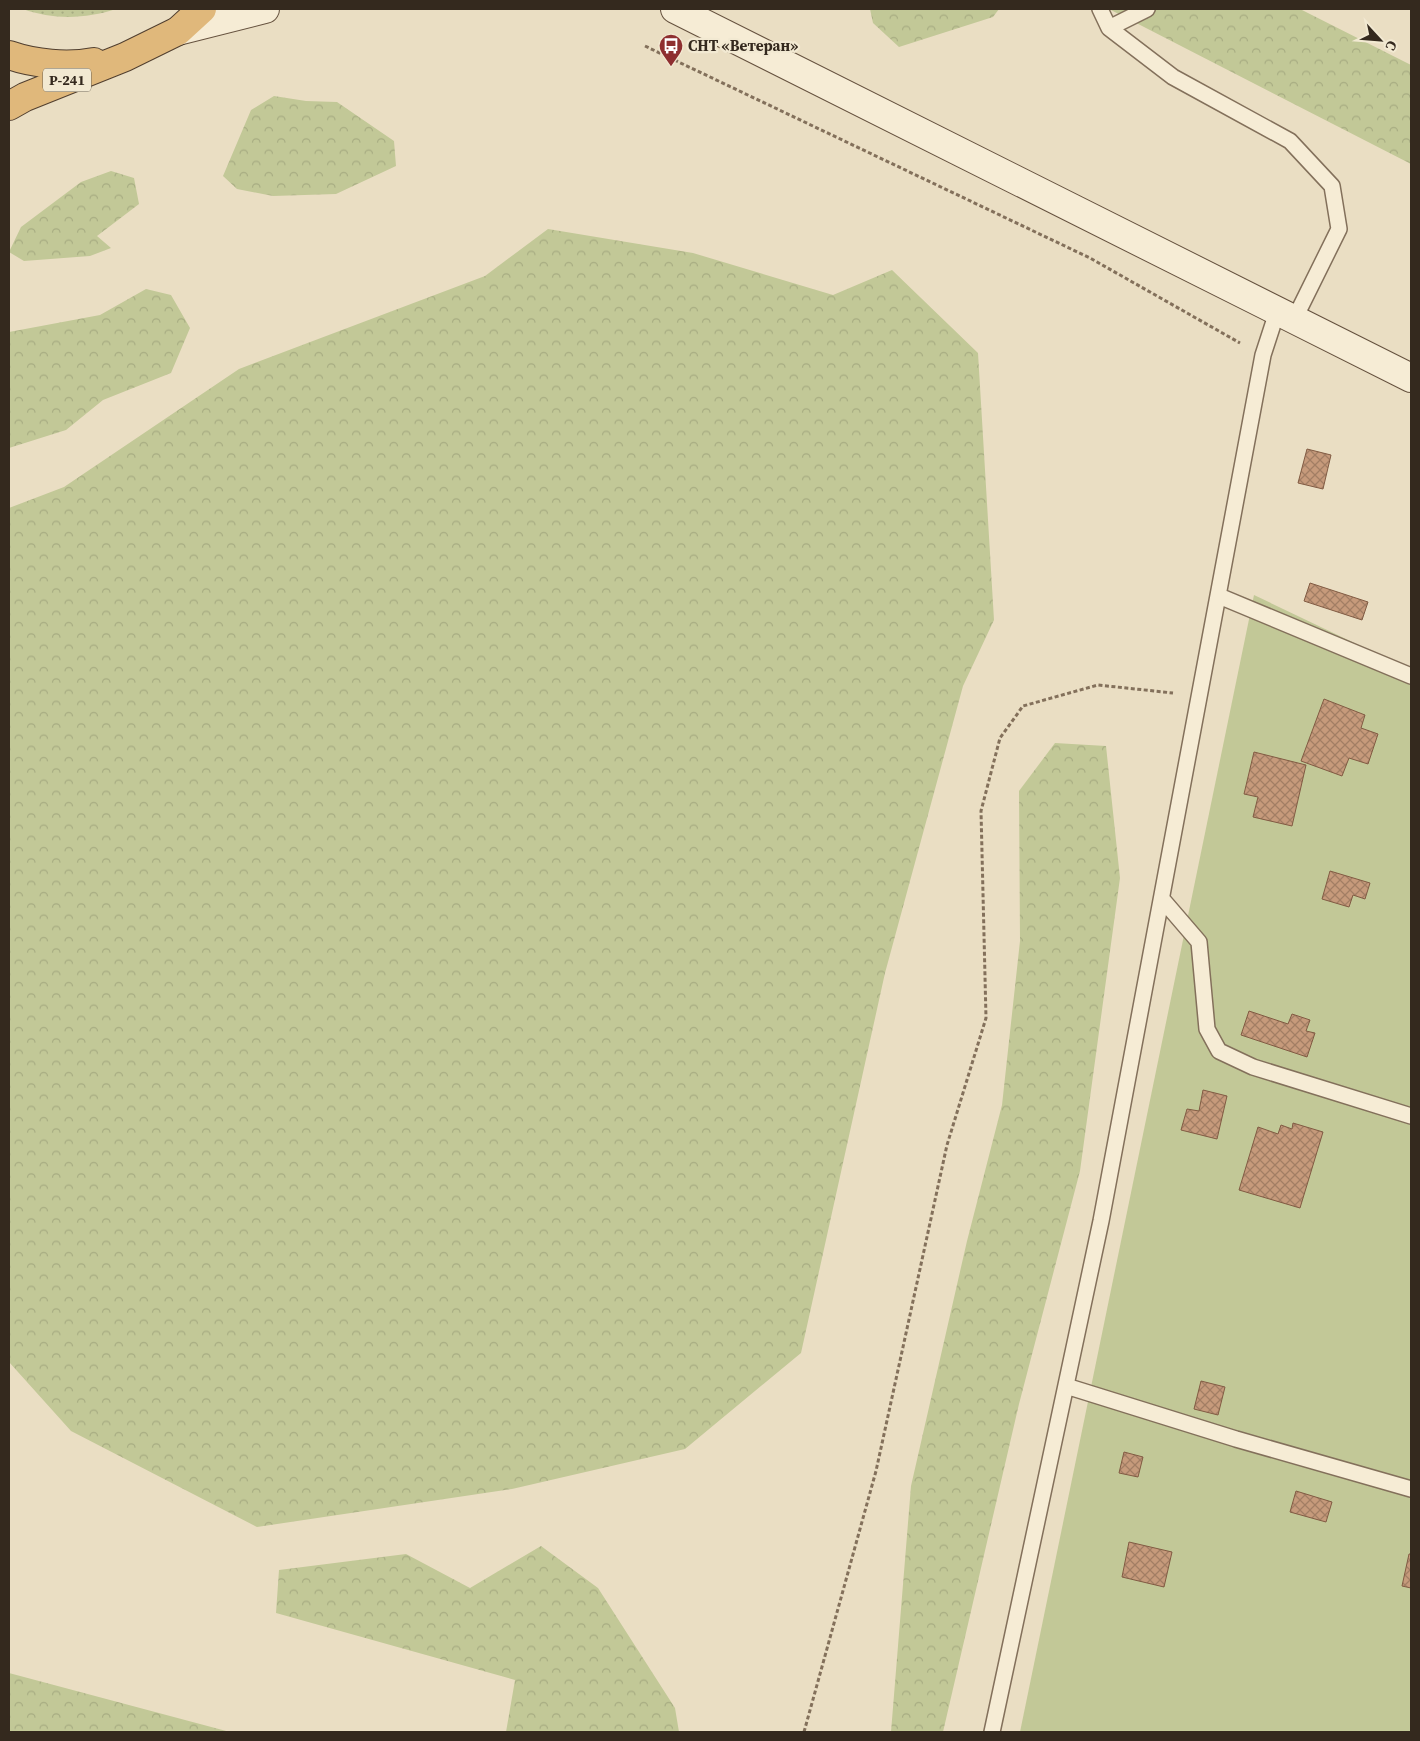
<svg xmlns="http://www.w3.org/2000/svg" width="1420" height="1741" font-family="'Source Serif 4',serif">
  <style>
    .grass { fill: url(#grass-dots) }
    .forest { fill: url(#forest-crowns) }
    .garden { fill: #c2c897 }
    .building { fill: url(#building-cross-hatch); stroke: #815b43 }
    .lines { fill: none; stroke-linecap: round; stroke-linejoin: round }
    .service-casing { stroke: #83705b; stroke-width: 18 }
    .secondary-casing { stroke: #65513e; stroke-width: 30 }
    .trunk-casing { stroke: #513f2f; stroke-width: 30 }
    .path { stroke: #83705b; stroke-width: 3; stroke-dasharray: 4 2.5; stroke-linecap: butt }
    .service { stroke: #f6ecd5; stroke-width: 15 }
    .secondary { stroke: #f6ecd5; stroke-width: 28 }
    .trunk { stroke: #e0b87b; stroke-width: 28 }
    .labels { text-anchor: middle; stroke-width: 4.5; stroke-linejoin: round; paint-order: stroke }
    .shield { fill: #f2e9d2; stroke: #6d6354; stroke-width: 1 }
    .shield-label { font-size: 14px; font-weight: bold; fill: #34291e }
    .poi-label { font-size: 15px; font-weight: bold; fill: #34291e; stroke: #f2e9d2; text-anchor: start }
  </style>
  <defs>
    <pattern id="grass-dots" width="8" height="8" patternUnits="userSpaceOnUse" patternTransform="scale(1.25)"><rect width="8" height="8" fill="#c2c897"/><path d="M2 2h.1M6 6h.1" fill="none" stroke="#a7ac82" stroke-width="1.8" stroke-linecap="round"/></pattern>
    <pattern id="forest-crowns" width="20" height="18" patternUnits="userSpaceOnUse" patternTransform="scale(1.25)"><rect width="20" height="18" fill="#c2c897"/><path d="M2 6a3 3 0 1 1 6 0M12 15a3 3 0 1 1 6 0" fill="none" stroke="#a7ac82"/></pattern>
    <pattern id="building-cross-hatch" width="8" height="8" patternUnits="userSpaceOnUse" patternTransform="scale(1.25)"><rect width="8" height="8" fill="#c69a7b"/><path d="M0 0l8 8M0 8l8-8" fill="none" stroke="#a27e64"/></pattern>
  </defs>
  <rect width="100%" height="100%" fill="#eadec3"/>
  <!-- grass -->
  <path class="grass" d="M23,9H116C86,19 53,20 23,9Z"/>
  <!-- forest -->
  <path class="forest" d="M870,9H999L993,17L899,47L873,23Z
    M1109,9H1300L1411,65V164Z
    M274,96L306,101L337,102L394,141L396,166L336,194L273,196L237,189L223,176L251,110Z
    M111,171L134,178L139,204L97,236L111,248L90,256L24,261L9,252L21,227L81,182Z
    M548,229L693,253L833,295L892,270L978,353L994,620L963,686L885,973L801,1353L685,1449L512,1489L257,1527L71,1431L9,1362V508L64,487L239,369L485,276Z
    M146,289L171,295L190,328L171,373L103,400L66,430L9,448V332L100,315Z
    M1055,743L1106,746L1120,878L1080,1171L1019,1404L943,1732H891L911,1486L967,1241L1002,1105L1020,941L1019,791Z
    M541,1546L598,1588L675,1708L679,1732H506L515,1680L276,1613L279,1570L406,1554L470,1588Z
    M9,1673L230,1732H9Z"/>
  <!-- garden -->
  <path class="garden" d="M1254,595L1411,670V1732H1020Z"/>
  <!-- building -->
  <path class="building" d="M1307,449L1331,455L1323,489L1298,483Z
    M1310,583L1368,602L1362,620L1304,601Z
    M1324,699L1365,715L1361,728L1378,734L1368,764L1349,758L1342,776L1301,761Z
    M1254,752L1306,765L1292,826L1253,817L1258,797L1244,794Z
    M1330,871L1370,883L1365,899L1353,895L1349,907L1322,899Z
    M1249,1011L1288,1024L1292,1014L1310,1020L1306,1031L1315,1033L1307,1057L1241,1035Z
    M1203,1090L1227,1096L1217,1139L1181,1130L1187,1109L1199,1111Z
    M1293,1123L1323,1132L1300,1208L1239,1190L1258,1127L1278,1134L1281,1125L1292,1129Z
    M1201,1381L1225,1387L1218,1415L1194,1409Z
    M1124,1452L1143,1457L1138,1477L1119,1473Z
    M1296,1491L1332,1502L1326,1522L1290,1512Z
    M1129,1542L1172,1552L1164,1587L1122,1577Z
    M1409,1554H1411V1588L1402,1586Z"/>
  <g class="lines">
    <defs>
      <path id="service" d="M1100,9L1109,28L1173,77L1290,141L1332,186L1339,229L1294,320
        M1109,28L1147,9
        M1219,596L1411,676
        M1162,899L1199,942L1207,1029L1219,1051L1253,1067L1411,1116
        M1066,1386L1236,1439L1411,1489
        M992,1732L1101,1221L1263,355L1277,312"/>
      <path id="secondary" d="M675,9L1411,378
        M178,31L265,9"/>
      <path id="trunk" d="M9,55C35,64 67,67 94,62
        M9,106L25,97L125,57L178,31L202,9"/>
    </defs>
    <!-- service casing -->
    <use href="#service" class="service-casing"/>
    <!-- secondary casing -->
    <use href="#secondary" class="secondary-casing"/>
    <!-- trunk casing -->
    <use href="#trunk" class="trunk-casing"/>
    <!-- path -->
    <path class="path" d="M645,46L1090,258L1240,343
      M804,1732L876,1471L947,1145L986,1018L981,811L1000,738L1023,706L1098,685L1173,693"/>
    <!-- service -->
    <use href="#service" class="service"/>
    <!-- secondary -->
    <use href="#secondary" class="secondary"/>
    <!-- trunk -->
    <use href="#trunk" class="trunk"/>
  </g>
  <!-- icons -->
  <defs>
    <symbol id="bus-pin" viewBox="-11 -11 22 30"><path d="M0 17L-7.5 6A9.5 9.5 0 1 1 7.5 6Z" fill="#8e2f30" stroke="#f2e9d2"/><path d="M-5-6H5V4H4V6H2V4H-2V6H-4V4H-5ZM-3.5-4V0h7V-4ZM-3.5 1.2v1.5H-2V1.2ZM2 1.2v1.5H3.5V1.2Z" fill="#fff"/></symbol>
  </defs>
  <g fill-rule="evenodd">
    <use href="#bus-pin" x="657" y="32" width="28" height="38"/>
  </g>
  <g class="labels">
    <!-- shield labels -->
    <rect class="shield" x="43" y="68.5" width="48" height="23" rx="4"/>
    <g class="shield-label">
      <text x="67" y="85">Р-241</text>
    </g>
    <!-- poi labels -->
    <g class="poi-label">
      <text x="688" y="51">СНТ «Ветеран»</text>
    </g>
  </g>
  <!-- border -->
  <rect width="1420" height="1741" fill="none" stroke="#34291e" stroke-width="20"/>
  <!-- north arrow -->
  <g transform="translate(1380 40) rotate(116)" stroke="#f2e9d2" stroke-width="4" paint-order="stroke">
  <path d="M0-4L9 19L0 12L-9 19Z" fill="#34291e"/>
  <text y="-8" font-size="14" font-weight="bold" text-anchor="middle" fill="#34291e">С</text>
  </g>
</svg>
